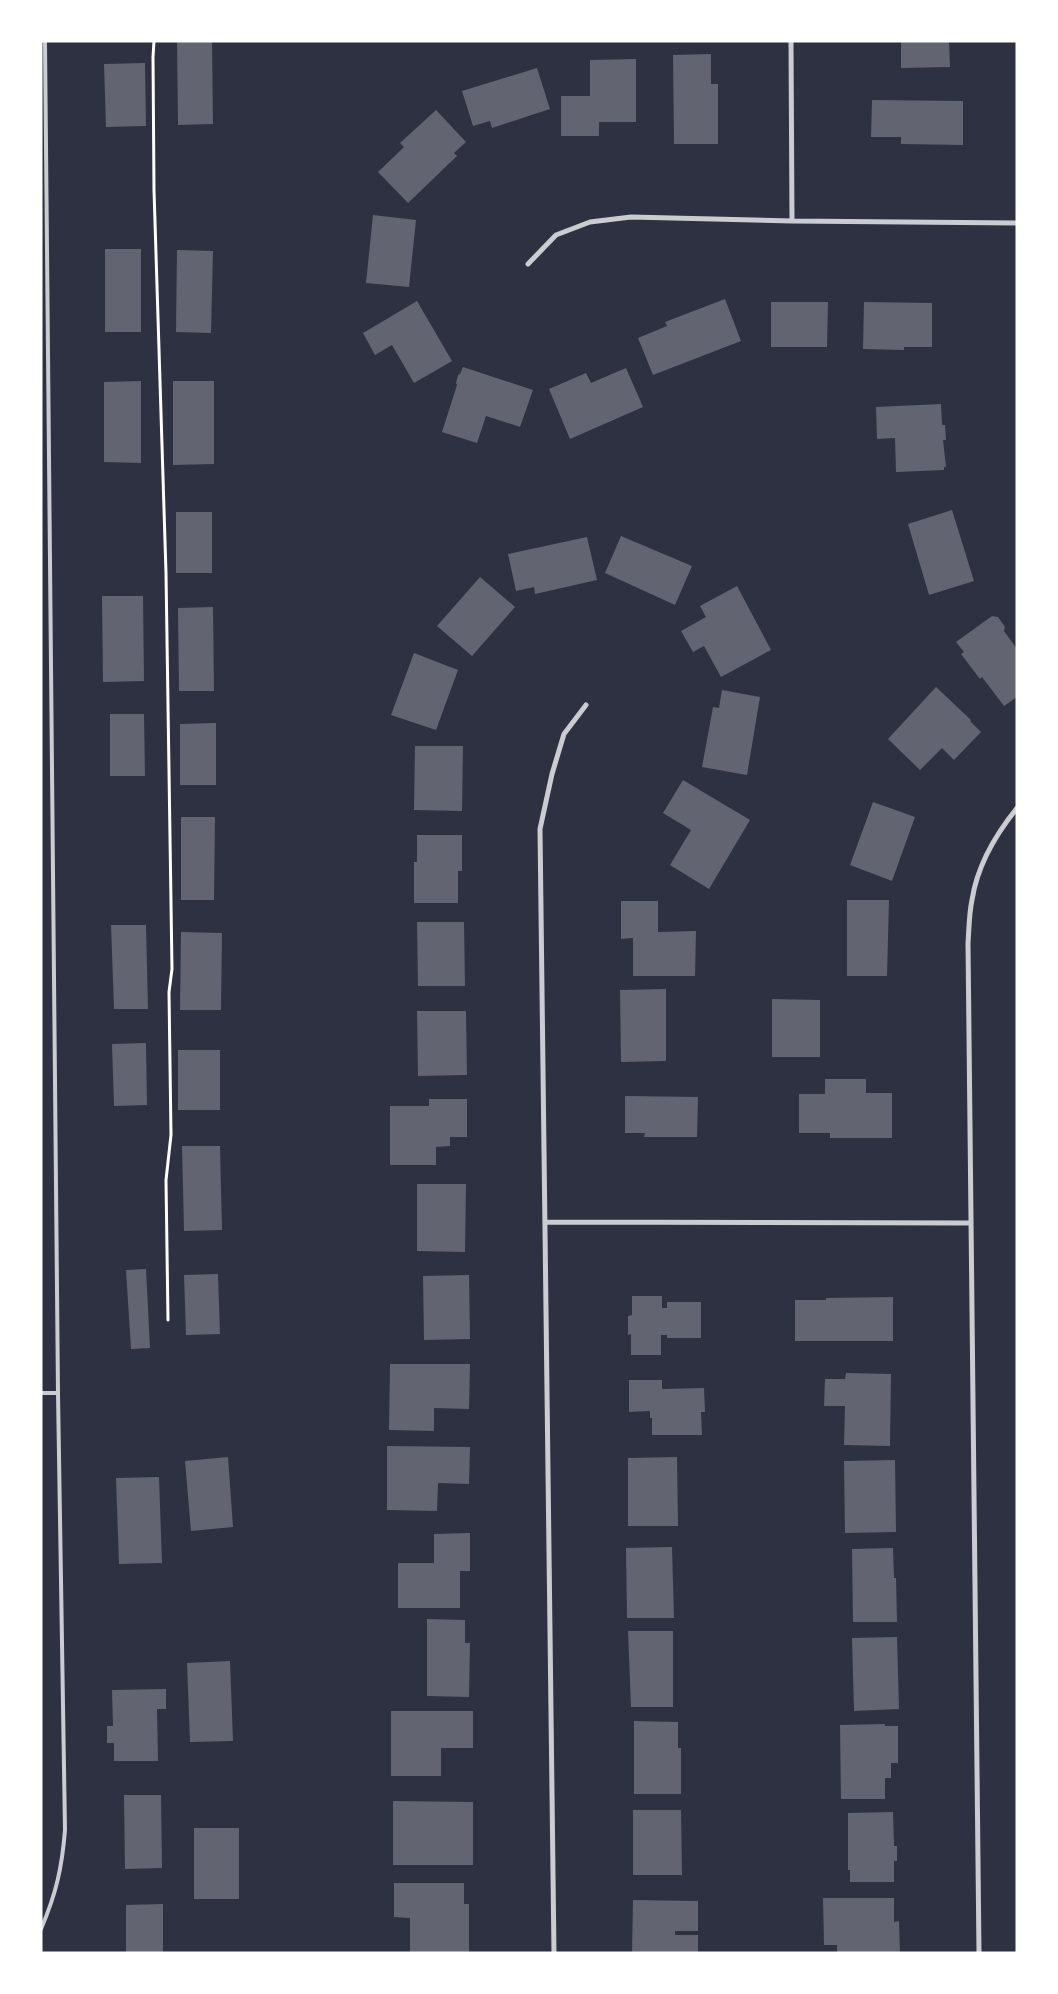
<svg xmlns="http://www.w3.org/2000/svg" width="1058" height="1994" font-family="Jost,sans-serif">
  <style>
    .building { fill: #626471 }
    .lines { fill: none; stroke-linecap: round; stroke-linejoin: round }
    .path { stroke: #fff; stroke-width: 3 }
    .service { stroke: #caccd0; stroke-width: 4 }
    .minor { stroke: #caccd0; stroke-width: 5 }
  </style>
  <rect width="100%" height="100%" fill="#2d3142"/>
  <!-- building -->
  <path class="building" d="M177,41H212L213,124L178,125Z
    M901,41H949L950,67L901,68Z
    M711,54V84H718V144H674L673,55Z
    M636,59V122H599V136H561V96H590V60Z
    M145,63L146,126L106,127L104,64Z
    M537,68L550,109L492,128L490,121L473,126L462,91Z
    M872,100L963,101V145L901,144V137H871Z
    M436,110L466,142L454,153L457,156L408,203L378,172L404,147L400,143Z
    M373,215L416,220L409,287L366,283Z
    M105,249H141V332H105Z
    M177,250L213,251L211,333L176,332Z
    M725,299L741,341L653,375L638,338L667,326L665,322Z
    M417,301L452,361L414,383L392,345L375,355L363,333Z
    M771,302H828L827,347H771Z
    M864,302L932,303V347H904V350L863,349Z
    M463,367L533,390L520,427L486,416L477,443L442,432L457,385L456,383L458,375L460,374Z
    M626,368L643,407L570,439L549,389L586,373L591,383Z
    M141,381V463L104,462V382Z
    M173,381H214V464L173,465Z
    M941,404L942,425H945L946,440H943L946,467H944V470L896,472L895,438L877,439L876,407Z
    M952,510L974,581L929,595L908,524Z
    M176,512H212V573H176Z
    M621,536L692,566L675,605L605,573Z
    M587,537L597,580L535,594L534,587L516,591L508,554Z
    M480,577L515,607L472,656L437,626Z
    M737,586L771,650L721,677L704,646L693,652L681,631L706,617L700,606Z
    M102,596H143L144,681L103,682Z
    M213,607L214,691H179L178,608Z
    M992,616L998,617L1005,627L1004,631L1017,649V697L1004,706L982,677L980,679L961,654L964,652L956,642Z
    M414,653L458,670L436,730L391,715Z
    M936,687L971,720L970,721L981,732L954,760L942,748L920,770L888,739Z
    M722,690L760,697L747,775L702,767L713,707L719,708Z
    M110,714H144L145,776H110Z
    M216,723V785H180V724Z
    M415,746H463L462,811L414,810Z
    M683,780L750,820L709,889L670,865L691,830L663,813Z
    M873,802L915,817L892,881L850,865Z
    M181,817H215L214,900H181Z
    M417,835H462V871H458V903H414V862H417Z
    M847,900H889L887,976H847Z
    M621,901H658V932L696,931L695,976H633V938L621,939Z
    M417,922H464L465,986H418Z
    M111,925H146L148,1009H114Z
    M181,932L222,933L221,1010H180Z
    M666,989V1061L621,1062L620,990Z
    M772,999L820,1000V1057H772Z
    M417,1011H466L467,1075L418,1076Z
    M146,1043L147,1105L114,1106L112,1044Z
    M178,1050H220V1110H178Z
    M825,1079H866V1093H892V1138H830V1133H799V1094H825Z
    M625,1096L698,1097L697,1137H644L645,1133H625Z
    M429,1099H467V1137H450V1146L436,1147V1165H390V1106H429Z
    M182,1146H220L222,1230L184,1231Z
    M417,1184H466L465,1252L417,1251Z
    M146,1269L150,1348L131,1349L126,1270Z
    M218,1274L220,1334L186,1335L184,1275Z
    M469,1275L470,1339L424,1340L423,1276Z
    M632,1296H662V1308H667V1302H701V1338H667V1335H661V1355H631V1334L628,1335V1316L632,1315Z
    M893,1297V1341H795V1300H826V1298Z
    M390,1364H470L469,1409L434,1408V1431L389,1430Z
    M846,1373L891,1374L890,1446L844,1445L845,1406H824L825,1379H845Z
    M629,1380H662V1389L704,1388L705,1412H701L702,1435H652V1418H650V1411L629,1412Z
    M387,1446L470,1447L469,1484L438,1483L437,1511L387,1510Z
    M228,1457L233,1527L191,1531L185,1461Z
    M677,1457L678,1526H628V1458Z
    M895,1460L896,1532L845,1533L844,1461Z
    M159,1477L162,1563L119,1564L116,1478Z
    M470,1533V1571H460V1608H398V1563H434V1534Z
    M672,1547L674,1618H627L626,1548Z
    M893,1548L894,1578H896L897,1622H853L852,1549Z
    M427,1619L465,1620V1643H470L469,1697L427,1696Z
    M628,1631H673V1707H631Z
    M897,1637L899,1709L854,1711L852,1638Z
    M230,1661L233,1741L190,1742L187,1663Z
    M166,1689V1709H157L158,1761H114V1743H107V1726H113L112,1690Z
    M391,1711H473V1748H441V1776H391Z
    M634,1721L678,1722V1748H681V1794H634Z
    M885,1724V1726H898V1763H891V1778H885V1799H841L840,1725Z
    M124,1795H161L162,1868L125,1869Z
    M393,1801L473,1802V1865H393Z
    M633,1810H681L682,1875H633Z
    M893,1812L894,1846H897V1861H894V1882H850V1870H848V1813Z
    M194,1828H239V1899H194Z
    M394,1883H464V1904H469V1953H410V1918L394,1917Z
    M823,1898H894V1922L899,1921L900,1953H837V1945H824Z
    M633,1900L698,1901V1931H675V1935H698V1953H632Z
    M163,1904V1953H126V1905Z"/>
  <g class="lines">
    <!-- path -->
    <path class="path" d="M154,41L153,57L154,190L166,573L172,969L169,992L171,1135L166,1180L168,1320"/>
    <!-- service -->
    <path class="service" d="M41,1393H58
      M41,1929C56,1894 62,1868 65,1830L58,1393L45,41"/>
    <!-- minor -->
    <path class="minor" d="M791,41L792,221
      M528,264L556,235L590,222L631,217L792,221L1017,223
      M546,1222L971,1223
      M554,1953L540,829L552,774L564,734L586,705
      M979,1953L968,943C969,929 969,914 972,900C977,867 996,834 1017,808"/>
  </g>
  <!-- border -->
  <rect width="1058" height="1994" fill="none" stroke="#ffffff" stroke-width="85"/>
</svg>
